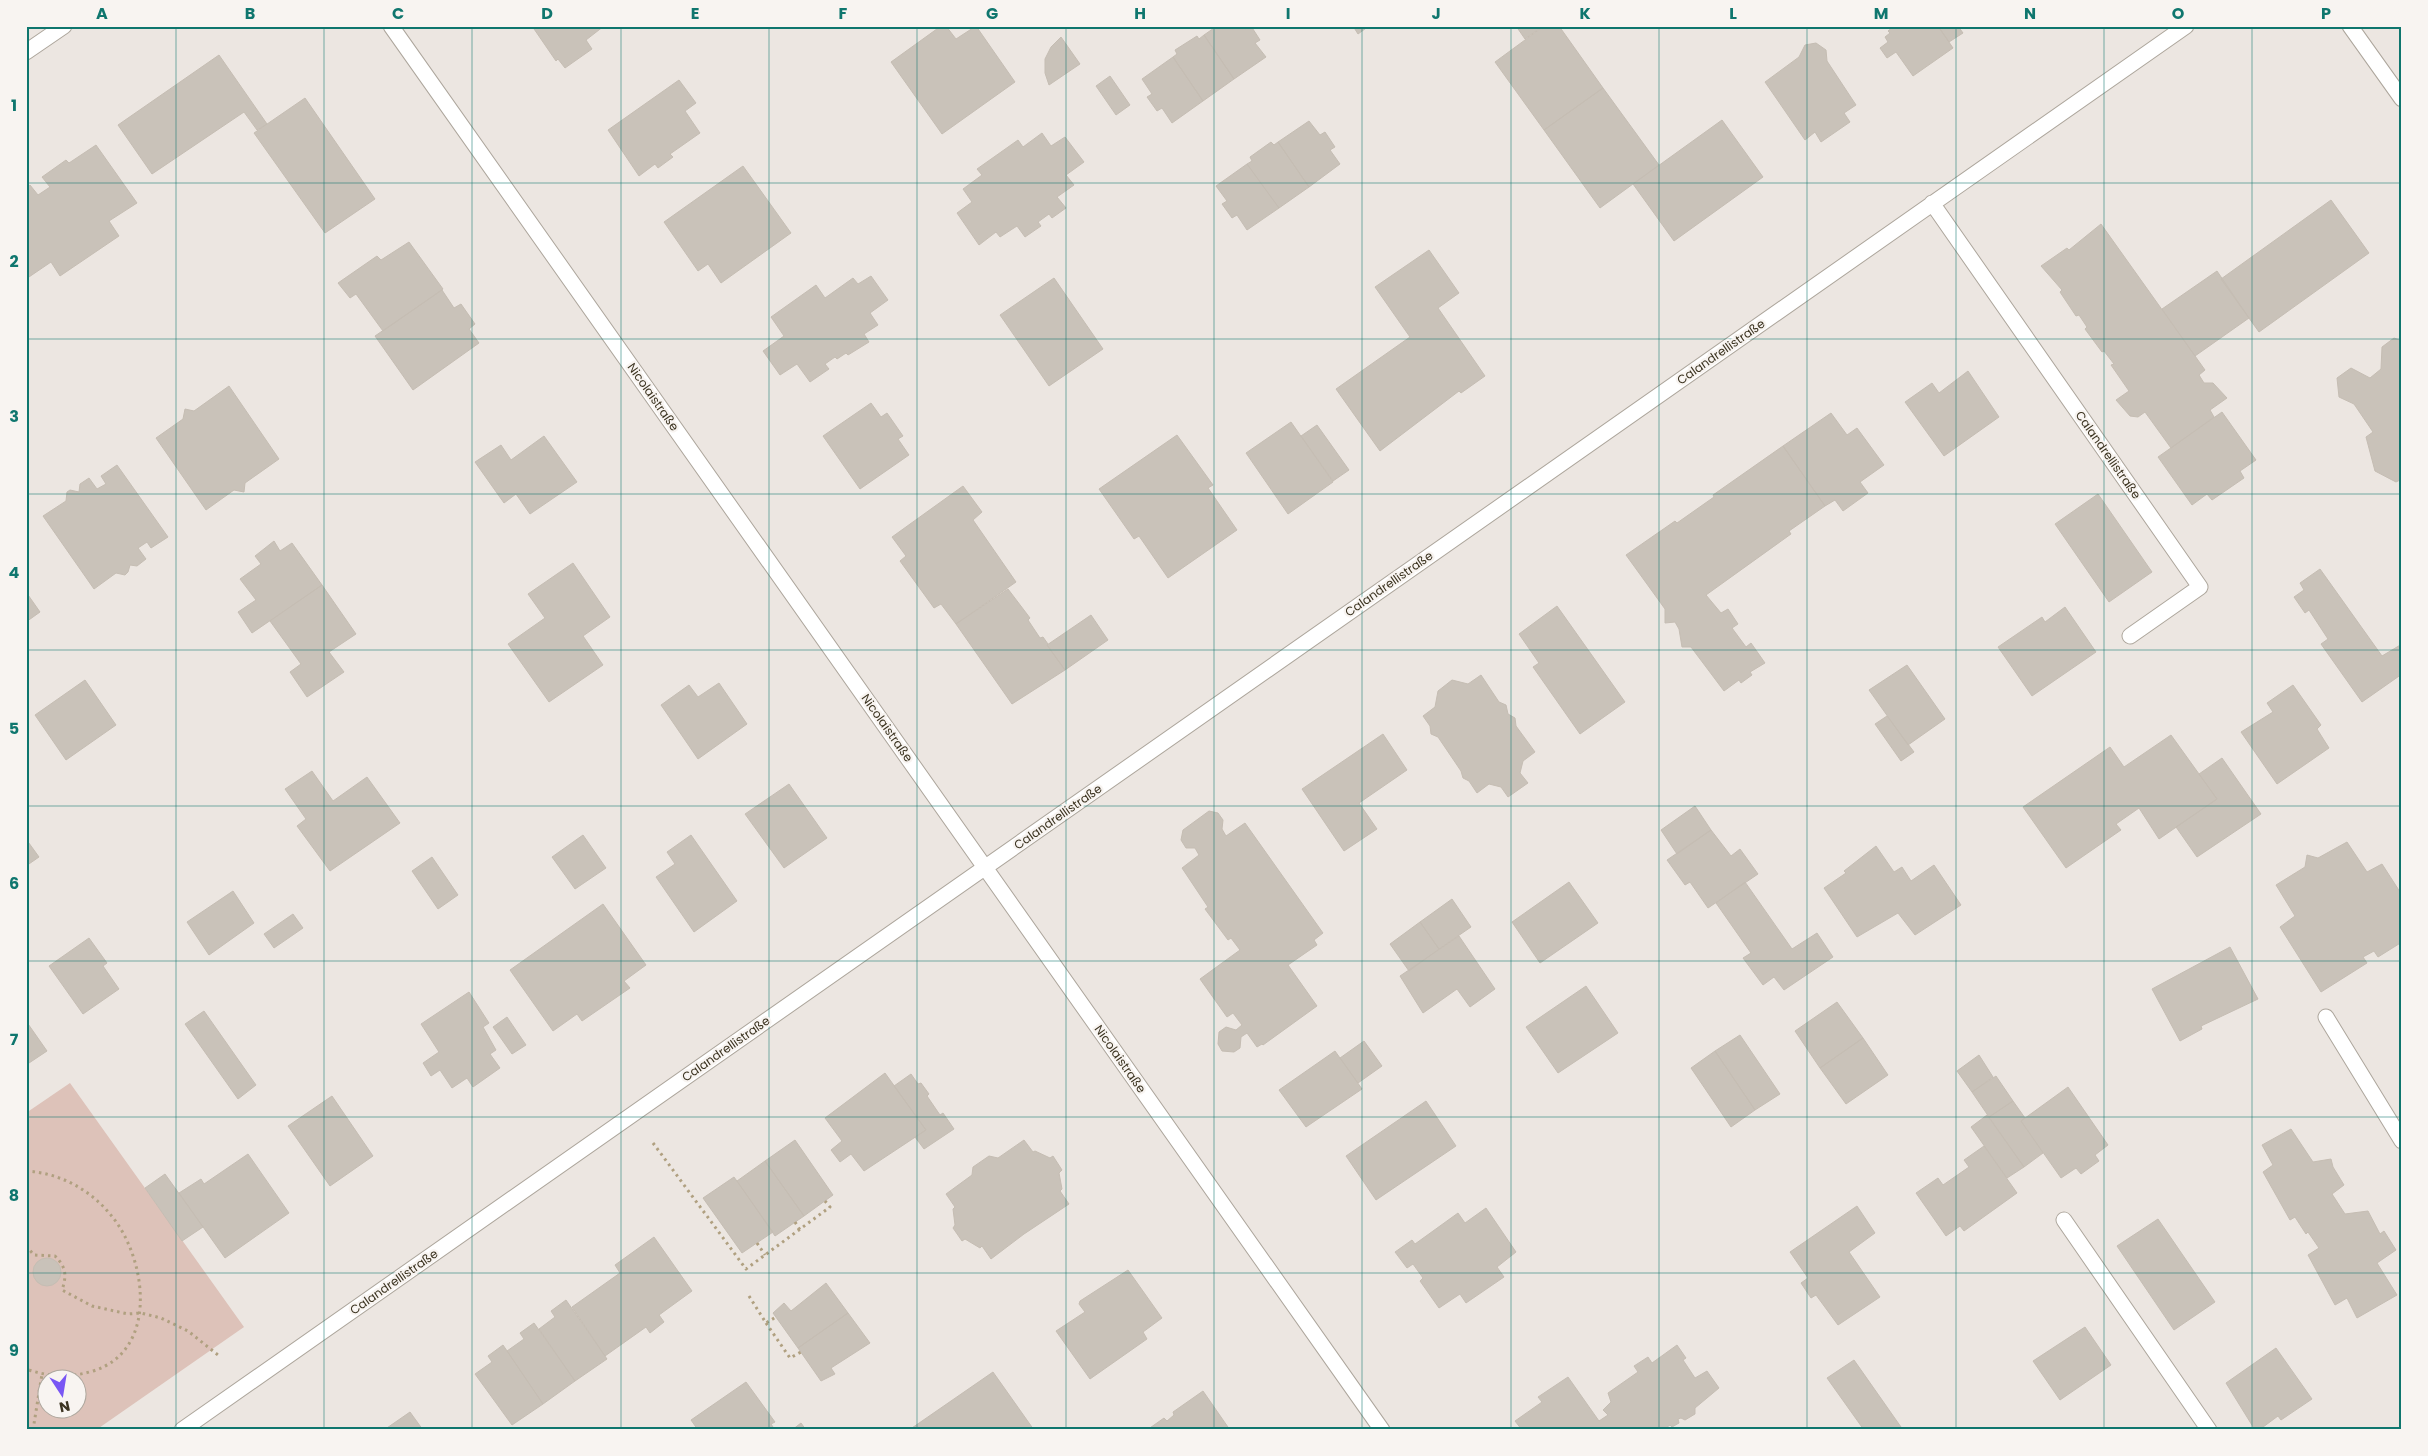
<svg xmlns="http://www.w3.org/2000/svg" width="2428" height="1456" font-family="Poppins,sans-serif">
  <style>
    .green { fill: #ddc2b9; fill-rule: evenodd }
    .building { fill: #c9c2b9; stroke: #c5bdb3 }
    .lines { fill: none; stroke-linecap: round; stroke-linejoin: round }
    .minor-casing { stroke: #ada69c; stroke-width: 17 }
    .path { stroke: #b0a080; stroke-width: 3; stroke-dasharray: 2.5 4; stroke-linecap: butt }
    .minor { stroke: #fff; stroke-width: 15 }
    .grid { fill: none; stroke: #0f766e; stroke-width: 1; stroke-opacity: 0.55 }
    .labels { text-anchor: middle; stroke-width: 4.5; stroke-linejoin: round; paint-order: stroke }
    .street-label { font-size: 12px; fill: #3c3421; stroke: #f8f4f1 }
    .neatline { fill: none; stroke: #0f766e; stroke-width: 2 }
    .grid-label { font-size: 16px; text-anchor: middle; font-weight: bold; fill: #0f766e }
  </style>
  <rect width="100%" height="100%" fill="#ece6e1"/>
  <!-- green -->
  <path class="green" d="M70,1083L244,1327L96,1430H26V1113ZM48,1378H78V1408H48Z"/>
  <!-- building -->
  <path class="building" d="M532,26H604L586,40L592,49L565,68L558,59L556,61Z
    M941,26H946L956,39L976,26L1015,82L942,134L891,62Z
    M1217,26H1243L1245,29L1251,26L1260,40L1255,43L1266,57L1234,79L1204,35Z
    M1353,26H1369L1358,34Z
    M1516,26H1543L1525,39Z
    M1544,26H1559L1603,88L1544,130L1495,62Z
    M1894,26H1938L1953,48L1913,76L1896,52L1887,58L1880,48L1888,42L1885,37L1890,33L1888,31Z
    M1938,26H1958L1963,33L1949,42Z
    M1204,35L1234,79L1203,101L1173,57L1177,54L1175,50L1197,36L1199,39Z
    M1061,37L1080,64L1049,85L1045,73V59L1051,47Z
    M1816,43L1826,50L1827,61L1856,105L1844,113L1850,122L1821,142L1815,132L1805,140L1765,82L1799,57L1805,45Z
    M219,55L267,124L257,130L244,112L152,174L118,125Z
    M1173,57L1203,101L1172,123L1162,108L1157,111L1147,97L1152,94L1142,79Z
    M1110,76L1130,105L1116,115L1096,86Z
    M679,80L696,103L685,111L700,133L670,154L673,157L658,168L655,164L639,176L608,130Z
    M1603,88L1659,165L1600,208L1544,130Z
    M305,98L375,199L325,233L254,133Z
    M1722,120L1763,177L1674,241L1633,184Z
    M1309,121L1320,135L1325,132L1335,147L1330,150L1340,164L1309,187L1278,142Z
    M1042,133L1051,146L1065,137L1084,162L1066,175L1074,185L1057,197L1066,208L1052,218L1049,214L1038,222L1041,226L1025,237L1017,226L1000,237L996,232L979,245L957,213L972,202L963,189L982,175L977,169L1018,140L1023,147Z
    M1271,142L1274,145L1278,142L1309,187L1279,208L1247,164L1252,161L1250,157Z
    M96,145L137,203L109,221L119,236L60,276L51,262L26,279V188L30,185L38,195L50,187L42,177L66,160L69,163Z
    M1247,164L1279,208L1247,230L1237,215L1232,218L1222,204L1227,201L1216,186Z
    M743,166L791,233L721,283L708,264L698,271L664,222Z
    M2331,200L2369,253L2259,332L2221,279Z
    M2101,224L2205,370L2199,375L2204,383H2213L2227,398L2210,410L2214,417L2171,448L2145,412L2138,417L2130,416L2116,400L2129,391L2111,365L2114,364L2104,351L2102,352L2085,329L2087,327L2079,315L2076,316L2060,292L2062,290L2041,266L2067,248L2069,250Z
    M409,242L443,289L383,331L356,294L350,298L338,283L377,256L381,260Z
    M1429,250L1459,293L1438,308L1485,376L1461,393L1459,391L1380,451L1336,389L1410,337L1375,287Z
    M2217,271L2249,318L2195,356L2162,309Z
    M871,276L888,300L870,313L878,325L864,334L869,342L848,355L846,353L837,359L835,357L825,364L829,369L810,382L797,364L780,375L763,351L784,336L771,317L816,285L825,298L853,278L858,284Z
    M1054,278L1103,349L1049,386L1000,315Z
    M442,290L454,308L461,304L475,324L469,329L479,343L413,390L375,336Z
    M2394,338L2402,341V479L2396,482L2375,471L2366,437L2373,432L2354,404L2339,397L2337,378L2351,368L2370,378L2381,369L2382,347Z
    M1968,371L1999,417L1944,456L1905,402L1932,383L1939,393Z
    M229,386L279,459L245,483L244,492L234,490L206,510L156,438L183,419L185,409L194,411Z
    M871,403L881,417L887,413L903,436L898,439L909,455L860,489L823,436Z
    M2222,412L2256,460L2240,471L2244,478L2212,500L2207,494L2192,505L2158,457Z
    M1831,413L1847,435L1857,428L1884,465L1860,482L1868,493L1843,511L1835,500L1825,506L1783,446Z
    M1291,422L1333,482L1288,514L1246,453Z
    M1317,425L1349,470L1333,481L1301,436Z
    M1177,435L1213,485L1208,488L1237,530L1168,578L1139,536L1134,539L1099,489Z
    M544,436L577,482L530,514L516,494L504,503L475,462L501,445L511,460Z
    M1783,446L1825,506L1789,531L1791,534L1706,595L1721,613L1728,609L1738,624L1732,628L1746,647L1751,643L1765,663L1750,672L1752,675L1741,683L1739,680L1724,691L1691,647H1682L1679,629L1675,622L1665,623V609L1626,555L1675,521L1677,523L1714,497L1713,495Z
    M117,465L168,537L151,548L147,542L138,548L146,559L137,566L130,565L128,572L125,575L116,573L94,589L43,516L66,501L67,492L70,490L79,492L80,484L89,478L97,489L106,484L101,476Z
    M963,486L982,512L973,520L1016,582L956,624L941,604L934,608L900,561L906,556L892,537Z
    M2098,494L2152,572L2109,602L2055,524Z
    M274,541L280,551L292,543L322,585L252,633L238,612L256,600L240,579L261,564L255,556Z
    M573,563L610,617L583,636L603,665L549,702L508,644L545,618L528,594Z
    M2320,569L2382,656L2402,644V674L2362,702L2321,644L2328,639L2309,610L2305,613L2294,597L2304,590L2300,583Z
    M322,585L356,634L329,652L344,672L307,697L290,672L301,664L270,621Z
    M1008,589L1030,618L1028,620L1040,638L1043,637L1048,644L1047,645L1065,670L1012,704L956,624Z
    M26,592L40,612L26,622Z
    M1557,606L1625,702L1580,734L1533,667L1539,663L1519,634Z
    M2065,607L2096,652L2032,696L1998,647L2042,617L2045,622Z
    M1091,615L1108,640L1065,670L1047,645Z
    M1907,665L1945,719L1908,745L1869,690Z
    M1481,675L1499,702L1506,705L1508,714L1515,718L1516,726L1535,752L1523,761L1520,773L1528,783L1508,797L1501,787L1489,784L1477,793L1469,781L1463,778L1461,771L1438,737L1431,734L1430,726L1423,716L1435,707L1438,691L1452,680L1468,684Z
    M85,680L116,725L66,760L35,715Z
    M719,683L747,724L698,759L661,705L689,685L698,697Z
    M2293,685L2321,725L2317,729L2329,748L2277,784L2241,732L2273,712L2267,703Z
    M1887,716L1914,752L1901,761L1875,724Z
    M1383,734L1407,770L1359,803L1377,829L1344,851L1302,789Z
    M2171,735L2217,799L2159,839L2139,808L2116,824L2121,830L2066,868L2023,807L2110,747L2124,767Z
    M2222,758L2261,814L2197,857L2176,827L2217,799L2199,774Z
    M312,771L333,801L367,777L400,823L330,871L297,826L306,819L285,789Z
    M789,784L827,838L784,868L745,814Z
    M1695,806L1711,830L1677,854L1661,830Z
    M1209,811L1218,813L1223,820L1222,829L1226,836L1245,823L1323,933L1314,940L1317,945L1288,965L1317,1006L1263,1045L1262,1044L1257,1047L1247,1033L1241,1037L1240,1048L1234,1052L1222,1051L1218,1044L1219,1032L1226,1027L1236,1030L1242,1025L1233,1013L1227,1017L1200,979L1240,950L1231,938L1228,940L1205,909L1208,907L1182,868L1199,855L1195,848H1186L1181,840L1183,830Z
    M1711,830L1731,856L1740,849L1758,874L1708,908L1690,882L1685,885L1667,860Z
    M583,835L606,868L575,889L552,857Z
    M691,835L737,901L694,932L656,877L675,864L667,852Z
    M26,839L39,857L26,866Z
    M2347,842L2367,872L2382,864L2402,895V942L2378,957L2374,951L2363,957L2367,963L2321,992L2280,927L2295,916L2276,885L2305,867L2307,855L2318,858Z
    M1876,846L1894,872L1902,867L1911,881L1934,865L1961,905L1915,935L1898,913L1857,937L1824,888L1846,873L1844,871Z
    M432,857L458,895L438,909L412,871Z
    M1569,882L1598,923L1540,963L1512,922Z
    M1745,882L1792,949L1817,933L1833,957L1784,990L1774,977L1763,985L1743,958L1751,953L1716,903Z
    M233,891L254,923L209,955L187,922Z
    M1452,899L1471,927L1439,949L1420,922Z
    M603,904L646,965L624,981L630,988L582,1021L577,1014L553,1031L510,970Z
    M293,914L303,928L274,948L264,934Z
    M1420,922L1439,949L1409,971L1390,944Z
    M1459,936L1495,989L1470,1007L1457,989L1423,1013L1400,976Z
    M89,938L107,963L103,966L119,989L83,1014L49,966Z
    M2230,947L2258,999L2201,1026L2202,1029L2180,1041L2152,989Z
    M1586,986L1618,1033L1558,1073L1526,1027Z
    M469,992L489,1023L483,1027L496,1050L490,1054L500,1068L473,1087L467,1078L452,1088L440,1070L431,1076L423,1063L439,1052L421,1024Z
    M1837,1002L1863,1038L1820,1068L1795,1031Z
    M204,1011L256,1085L238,1099L185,1024Z
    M507,1017L526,1045L512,1054L493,1027Z
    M26,1021L47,1051L26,1065Z
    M1740,1035L1780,1094L1755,1110L1715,1051Z
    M1863,1038L1888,1075L1846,1104L1820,1068Z
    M1364,1041L1382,1066L1358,1083L1340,1058Z
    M1335,1051L1362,1089L1306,1127L1279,1090Z
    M1715,1051L1755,1110L1731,1127L1691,1068Z
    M1979,1055L1993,1077L1972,1092L1957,1071Z
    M885,1073L926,1130L864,1171L851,1154L840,1162L831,1150L842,1141L825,1118Z
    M911,1074L918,1084L921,1083L929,1094L927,1096L940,1115L943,1113L954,1129L924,1149L915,1137L926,1130L894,1086Z
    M1996,1076L2013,1101L1989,1117L1972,1092Z
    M2068,1087L2108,1145L2095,1155L2099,1161L2081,1174L2076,1168L2061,1178L2021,1121Z
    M332,1096L373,1156L330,1186L288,1126Z
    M1426,1101L1456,1146L1376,1200L1346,1156Z
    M2013,1101L2025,1118L2021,1121L2043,1153L2024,1167L1989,1117Z
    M1987,1115L2024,1167L2007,1178L1971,1127Z
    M2291,1129L2313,1162L2331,1159L2333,1167L2344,1185L2332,1194L2345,1214L2368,1211L2380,1234L2384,1231L2396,1250L2377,1263L2397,1295L2357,1318L2347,1298L2335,1305L2308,1255L2319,1248L2308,1232L2306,1234L2295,1217L2290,1220L2263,1172L2273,1165L2262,1145Z
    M795,1140L833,1195L804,1216L765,1161Z
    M1024,1140L1033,1152L1035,1151L1050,1158L1053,1156L1062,1170L1059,1173L1062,1189L1060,1191L1069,1204L1024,1234L991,1259L982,1246L980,1248L965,1239L962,1241L953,1228L955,1225L953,1209L955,1207L946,1194L972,1175L973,1167L989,1156L998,1158Z
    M1984,1146L2017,1193L1964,1231L1960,1226L1946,1236L1916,1193L1938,1178L1943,1185L1969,1167L1964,1160Z
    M248,1154L289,1213L225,1258L179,1193L201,1179L204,1184Z
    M765,1161L804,1216L775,1236L737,1181Z
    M165,1174L203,1227L182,1241L145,1188Z
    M734,1177L773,1232L742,1253L703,1198Z
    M1857,1206L1875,1233L1849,1252L1880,1297L1838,1325L1816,1295L1811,1298L1801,1283L1808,1278L1790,1252Z
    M1486,1208L1516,1252L1497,1267L1504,1277L1466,1303L1460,1294L1439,1308L1420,1281L1423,1278L1413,1264L1407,1268L1395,1252L1412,1240L1415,1244L1458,1213L1465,1223Z
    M2158,1219L2215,1302L2174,1330L2117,1246Z
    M654,1237L692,1291L659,1315L664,1322L650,1333L646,1327L605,1356L572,1307L620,1273L615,1265Z
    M33 1272a14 14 0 1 1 28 0a14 14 0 1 1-28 0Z
    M1128,1270L1162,1318L1143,1332L1147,1339L1090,1379L1056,1331L1085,1312L1079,1304L1080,1301Z
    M826,1283L848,1313L798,1348L773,1313L784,1303L791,1311Z
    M566,1300L607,1359L575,1381L539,1329L555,1317L551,1311Z
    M848,1313L870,1343L831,1368L835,1374L821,1381L798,1348Z
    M534,1323L575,1381L543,1404L507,1351L524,1339L520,1333Z
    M2085,1327L2111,1365L2060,1400L2033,1361Z
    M503,1345L543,1404L512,1425L475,1374L492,1362L488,1356Z
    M1677,1345L1686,1358L1683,1360L1695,1378L1707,1371L1719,1388L1695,1408V1414L1685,1420L1681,1418L1678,1419L1679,1423L1672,1427L1670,1425L1663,1430H1522L1515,1421L1542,1402L1538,1397L1568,1377L1599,1421L1608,1415L1603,1410L1611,1402L1608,1393L1638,1372L1634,1366L1648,1357L1652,1363Z
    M2276,1348L2312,1399L2281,1420L2278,1416L2259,1430H2255L2226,1383Z
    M1854,1360L1901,1427L1897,1430H1864L1827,1378Z
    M993,1372L1034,1430H909Z
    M746,1382L775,1422L771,1424L775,1430H698L691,1420Z
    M1203,1391L1230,1430H1147L1164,1418L1167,1421L1174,1415L1173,1412Z
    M410,1412L423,1430H384Z
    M801,1423L806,1430H792Z"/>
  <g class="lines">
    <defs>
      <path id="minor" d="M391,26L1382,1430
        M2350,26L2402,99
        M26,52L64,26
        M1932,203L2200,587L2130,636
        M2326,1017L2402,1141
        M2064,1220L2209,1430
        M182,1430L2186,26"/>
    </defs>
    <!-- minor casing -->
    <use href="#minor" class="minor-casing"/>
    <!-- path -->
    <path class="path" d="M653,1143L746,1269L830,1207L825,1201
      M26,1171C61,1173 93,1191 114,1219C147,1262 158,1351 93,1371C70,1378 49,1377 26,1369
      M795,1222L800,1230
      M757,1243L765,1255
      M26,1246L34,1255L55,1256C66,1267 67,1275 62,1290L92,1306L128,1314L141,1313L161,1318L188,1331L218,1355
      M749,1296L766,1323L776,1317
      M766,1323L790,1358L801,1352
      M33,1430L42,1374"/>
    <!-- minor -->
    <use href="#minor" class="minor"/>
  </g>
  <!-- grid -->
  <path class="grid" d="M176,26V1430M324,26V1430M472,26V1430M621,26V1430M769,26V1430M917,26V1430M1066,26V1430M1214,26V1430M1362,26V1430M1511,26V1430M1659,26V1430M1807,26V1430M1956,26V1430M2104,26V1430M2252,26V1430M26,183H2402M26,339H2402M26,494H2402M26,650H2402M26,806H2402M26,961H2402M26,1117H2402M26,1273H2402"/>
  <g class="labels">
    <!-- street labels -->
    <g class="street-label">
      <text transform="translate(1721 352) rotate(-35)" y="4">Calandrellistraße</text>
      <text transform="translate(653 397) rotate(55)" y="4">Nicolaistraße</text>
      <text transform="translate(2108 455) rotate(55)" y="4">Calandrellistraße</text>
      <text transform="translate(1389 584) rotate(-35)" y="4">Calandrellistraße</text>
      <text transform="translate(887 728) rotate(55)" y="4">Nicolaistraße</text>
      <text transform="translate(1058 817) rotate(-35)" y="4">Calandrellistraße</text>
      <text transform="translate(726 1049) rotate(-35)" y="4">Calandrellistraße</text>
      <text transform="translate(1120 1059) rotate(55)" y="4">Nicolaistraße</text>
      <text transform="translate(394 1282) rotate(-35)" y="4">Calandrellistraße</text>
    </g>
  </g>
  <!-- border -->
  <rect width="2428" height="1456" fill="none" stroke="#f8f4f1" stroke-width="55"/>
  <!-- north arrow -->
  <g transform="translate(62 1394) rotate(168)"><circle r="24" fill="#f8f4f1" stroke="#ada79e"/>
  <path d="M0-4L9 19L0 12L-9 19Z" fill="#7956f4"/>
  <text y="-8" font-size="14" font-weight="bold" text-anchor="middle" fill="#3c3421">N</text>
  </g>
  <rect x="28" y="28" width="2372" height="1400" class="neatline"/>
  <g class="grid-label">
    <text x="102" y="19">A</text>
    <text x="250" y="19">B</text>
    <text x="398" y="19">C</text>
    <text x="547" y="19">D</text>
    <text x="695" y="19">E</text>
    <text x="843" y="19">F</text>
    <text x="992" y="19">G</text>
    <text x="1140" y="19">H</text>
    <text x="1288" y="19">I</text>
    <text x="1436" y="19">J</text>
    <text x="1585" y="19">K</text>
    <text x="1733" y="19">L</text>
    <text x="1881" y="19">M</text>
    <text x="2030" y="19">N</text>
    <text x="2178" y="19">O</text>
    <text x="2326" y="19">P</text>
    <text x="14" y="111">1</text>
    <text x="14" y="267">2</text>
    <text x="14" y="422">3</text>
    <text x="14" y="578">4</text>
    <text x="14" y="734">5</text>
    <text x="14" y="889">6</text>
    <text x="14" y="1045">7</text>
    <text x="14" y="1201">8</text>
    <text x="14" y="1356">9</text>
  </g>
</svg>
